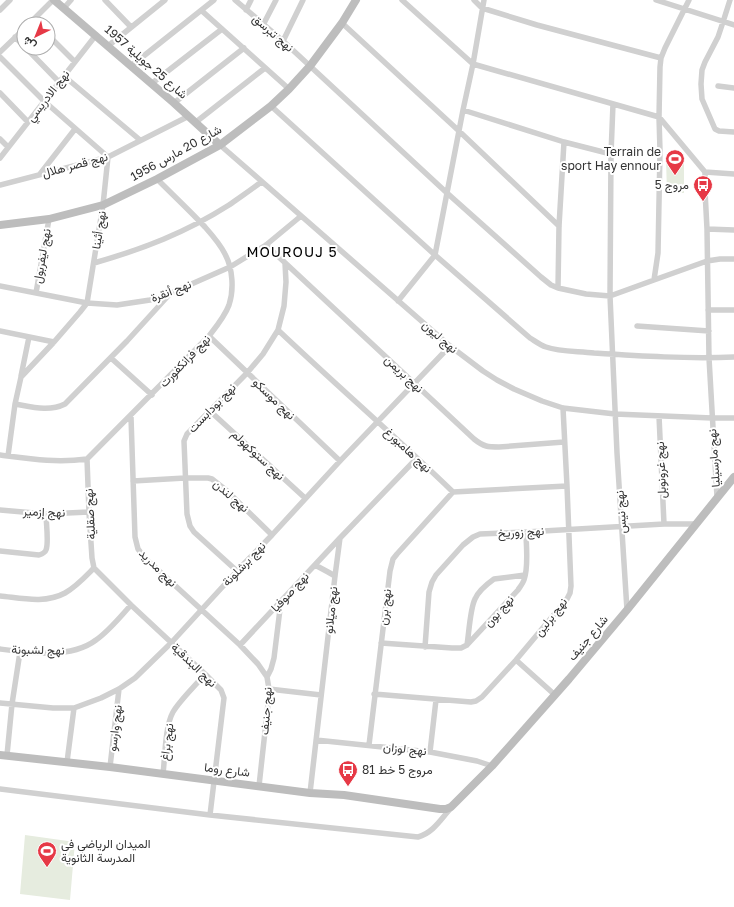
<svg xmlns="http://www.w3.org/2000/svg" width="734" height="907" font-family="'Golos Text',Vazirmatn,sans-serif">
  <style>
    .green { fill: #e6ecdf }
    .lines { fill: none; stroke-linecap: round; stroke-linejoin: round }
    .street { stroke: #d0d0d0; stroke-width: 5.5 }
    .secondary { stroke: #bdbdbd; stroke-width: 8 }
    .labels { text-anchor: middle; stroke-width: 4; stroke-linejoin: round; paint-order: stroke }
    .street-label { font-size: 12px; fill: #333; stroke: #fff }
    .poi-label { font-size: 12px; fill: #333; stroke: #fff; text-anchor: end }
    .quarter-label { font-size: 14px; letter-spacing: 1px; fill: #000; stroke: #fff }
  </style>
  <rect width="100%" height="100%" fill="#fff"/>
  <!-- green -->
  <path class="green" d="M684,158V193H667L666,159Z
    M25,835L75,842L70,900L20,894Z"/>
  <g class="lines">
    <!-- street -->
    <path class="street" d="M105,0L131,27
      M235,0L283,41L447,193L541,277L551,285L558,288L586,294L610,296L654,280L658,253L660,151L659,117L660,67L661,58L665,48L689,0
      M402,0L473,64L659,117L705,172V191L707,229L709,358L717,497
      M474,0L482,8L537,25L661,58
      M656,0L734,25
      M730,0L723,22L718,37L705,62L702,70L701,84L702,99L715,129L719,131L734,132
      M64,8L71,0
      M0,10L10,0
      M246,10L251,0
      M202,11L289,89
      M342,23L459,131L559,226
      M29,24L53,0
      M263,25L276,0
      M48,35L75,62
      M15,37L24,46
      M283,41L303,0
      M108,46L165,0
      M26,48L59,82
      M0,52L24,29
      M0,57L44,101L108,157L103,205L87,303L80,312L54,342L21,377L15,404L8,456
      M131,66L214,0
      M64,76L140,140
      M151,84L222,29
      M718,86L734,88
      M0,93L28,122
      M174,103L244,48
      M613,104L611,154L610,296L617,453L627,610
      M271,106L435,255L530,338C535,341 540,345 546,347C560,352 579,351 594,353C640,356 688,359 734,357
      M463,110L564,142L611,154
      M196,122L265,68
      M0,139L8,147
      M220,145L450,346L483,371L497,380L514,389L542,401L563,408L615,414L712,418H734
      M0,158L96,35
      M705,172L734,174
      M40,174L75,129
      M0,185L108,157L189,116
      M707,229L734,230
      M266,245L474,439C484,447 488,447 499,447L564,442
      M94,263C143,249 185,233 229,205C240,197 251,190 261,182
      M654,280L707,261L720,259H734
      M0,286L87,303L117,305L150,300L162,297L230,267L256,251L266,245L301,216
      M558,288L559,226L564,142
      M36,293L49,219
      M398,301L435,255L463,110L473,64L484,0
      M708,310H734
      M637,326L709,331
      M278,330C336,385 396,437 453,492L567,486
      M0,331L54,342
      M209,336L340,461
      M111,358L152,395
      M21,376L29,337
      M15,404C32,407 49,412 65,404L127,341L168,296
      M210,411L305,498
      M659,416L664,524
      M131,417L135,537L138,549L145,558L240,645L258,664L267,677L269,689V695L259,786
      M0,455C31,459 56,463 87,459L209,336C216,327 225,316 229,305C234,290 233,269 225,254C220,244 213,236 205,227C190,211 173,195 157,179
      M87,459L89,512L92,558L94,568
      M133,481L185,478H208L212,479L227,491L272,535
      M0,510L46,514L89,512
      M0,551L39,555C42,554 45,553 46,550C49,543 46,522 46,514
      M315,565L328,572L335,576
      M94,568L131,605L205,674L221,690L224,698L210,815
      M237,571L194,532L190,526L187,514L184,441L187,434L192,429L247,373L263,354L278,330L284,306L286,282L285,263
      M0,596C21,598 45,604 65,593C76,587 85,577 94,568
      M381,643L452,648H461L467,645L518,590C520,587 523,583 524,580C529,566 526,546 526,532
      M240,645L340,538
      M467,645C469,633 470,609 475,599C478,592 487,584 494,579L525,575
      M425,647L429,592L432,582L436,575L463,545L473,537L480,534L526,532L664,524H696
      M0,649C29,653 71,659 96,640C109,631 120,617 131,605
      M516,660L555,695
      M267,677L271,669L274,658L281,601
      M269,689L321,695
      M374,694L471,702L476,701L482,697L516,660L567,599L570,593L571,586L567,486L563,408
      M0,703L53,708H74L101,698L119,689L135,678L171,643L237,571L272,535L340,461L450,346
      M316,740L430,752L477,761L492,766
      M369,745L390,571L393,559L397,554L453,492
      M430,752L436,700
      M7,755L12,704L20,652
      M67,762L74,708
      M110,767L119,689
      M163,774C165,758 165,726 173,712C180,700 196,685 205,674
      M0,789L210,815L418,837C433,833 441,819 451,808
      M310,793L335,576L340,538L417,458"/>
    <!-- secondary -->
    <path class="secondary" d="M54,0L174,103L220,145
      M0,225L49,219L103,205L157,179L220,145L271,106L289,89L310,66L342,23L356,0
      M0,755L110,767L310,793L344,795L440,809H446L451,807L492,766L569,679L627,610L734,477"/>
  </g>
  <!-- icons -->
  <defs>
    <symbol id="stadium-pin" viewBox="-11 -11 22 30"><path d="M0 17L-7.5 6A9.5 9.5 0 1 1 7.5 6Z" fill="#e63946" stroke="#fff"/><path d="M0-5a6.5 5 0 1 0 0 10a6.5 5 0 1 0 0-10ZM-3.5-1.8h7v3.6h-7Z" fill="#fff"/></symbol>
    <symbol id="bus-pin" viewBox="-11 -11 22 30"><path d="M0 17L-7.5 6A9.5 9.5 0 1 1 7.5 6Z" fill="#e63946" stroke="#fff"/><path d="M-5-6H5V4H4V6H2V4H-2V6H-4V4H-5ZM-3.5-4V0h7V-4ZM-3.5 1.2v1.5H-2V1.2ZM2 1.2v1.5H3.5V1.2Z" fill="#fff"/></symbol>
  </defs>
  <g fill-rule="evenodd">
    <use href="#stadium-pin" x="664" y="148" width="22" height="30"/>
    <use href="#bus-pin" x="692" y="174" width="22" height="30"/>
    <use href="#bus-pin" x="337" y="759" width="22" height="30"/>
    <use href="#stadium-pin" x="36" y="840" width="22" height="30"/>
  </g>
  <g class="labels">
    <!-- street labels -->
    <g class="street-label">
      <text transform="translate(273 33) rotate(41)" y="4">نهج تبرسق</text>
      <text transform="translate(146 62) rotate(41)" y="4">شارع 25 جويلية 1957</text>
      <text transform="translate(48 96) rotate(-52)" y="4">نهج الادريسي</text>
      <text transform="translate(176 153) rotate(-29)" y="4">شارع 20 مارس 1956</text>
      <text transform="translate(75 165) rotate(-15)" y="4">نهج قصر هلال</text>
      <text transform="translate(99 230) rotate(-81)" y="4">نهج أثينا</text>
      <text transform="translate(42 256) rotate(-80)" y="4">نهج ليفربول</text>
      <text transform="translate(171 291) rotate(-21)" y="4">نهج أنقرة</text>
      <text transform="translate(440 337) rotate(41)" y="4">نهج ليون</text>
      <text transform="translate(185 361) rotate(-46)" y="4">نهج فرانكفورت</text>
      <text transform="translate(404 374) rotate(43)" y="4">نهج بريمن</text>
      <text transform="translate(274 399) rotate(44)" y="4">نهج موسكو</text>
      <text transform="translate(212 408) rotate(-46)" y="4">نهج بودابست</text>
      <text transform="translate(408 450) rotate(43)" y="4">نهج هامبورغ</text>
      <text transform="translate(258 455) rotate(43)" y="4">نهج ستوكهولم</text>
      <text transform="translate(714 458) rotate(-94)" y="4">نهج مارسيليا</text>
      <text transform="translate(661 470) rotate(-92)" y="4">نهج غرونوبل</text>
      <text transform="translate(231 496) rotate(41)" y="4">نهج لندن</text>
      <text transform="translate(44 512) rotate(2)" y="4">نهج إزمير</text>
      <text transform="translate(621 512) rotate(-94)" y="4">نهج نيس</text>
      <text transform="translate(90 514) rotate(-93)" y="4">نهج صقلية</text>
      <text transform="translate(521 532) rotate(-3)" y="4">نهج زوريخ</text>
      <text transform="translate(244 564) rotate(-46)" y="4">نهج برشلونة</text>
      <text transform="translate(158 568) rotate(45)" y="4">نهج مدريد</text>
      <text transform="translate(290 592) rotate(-47)" y="4">نهج صوفيا</text>
      <text transform="translate(385 607) rotate(-83)" y="4">نهج برن</text>
      <text transform="translate(331 610) rotate(-84)" y="4">نهج ميلانو</text>
      <text transform="translate(499 611) rotate(-48)" y="4">نهج بون</text>
      <text transform="translate(551 617) rotate(-52)" y="4">نهج برلين</text>
      <text transform="translate(588 638) rotate(-50)" y="4">شارع جنيف</text>
      <text transform="translate(38 650) rotate(1)" y="4">نهج لشبونة</text>
      <text transform="translate(194 665) rotate(44)" y="4">نهج البندقية</text>
      <text transform="translate(266 711) rotate(-86)" y="4">نهج جنيف</text>
      <text transform="translate(115 728) rotate(-83)" y="4">نهج وارسو</text>
      <text transform="translate(167 742) rotate(-82)" y="4">نهج براغ</text>
      <text transform="translate(405 749) rotate(6)" y="4">نهج لوزان</text>
      <text transform="translate(227 770) rotate(7)" y="4">شارع روما</text>
    </g>
    <!-- poi labels -->
    <g class="poi-label">
      <text x="661" y="156">Terrain de<tspan x="661" dy="14">sport Hay ennour</tspan></text>
      <text x="689" y="189">مروج 5</text>
      <text x="362" y="774" text-anchor="start">مروج 5 خط 81</text>
      <text x="61" y="848" text-anchor="start">الميدان الرياضي في<tspan x="61" dy="14">المدرسة الثانوية</tspan></text>
    </g>
    <!-- quarter labels -->
    <g class="quarter-label">
      <text x="292" y="257">MOUROUJ 5</text>
    </g>
  </g>
  <!-- north arrow -->
  <g transform="translate(36 36) rotate(223)"><circle r="19" fill="#ffffff" stroke="#adadad"/>
  <path d="M0-3L7 15L0 10L-7 15Z" fill="#e63946"/>
  <text y="-6" font-size="11" font-weight="bold" text-anchor="middle" fill="#333333">ش</text>
  </g>
</svg>
